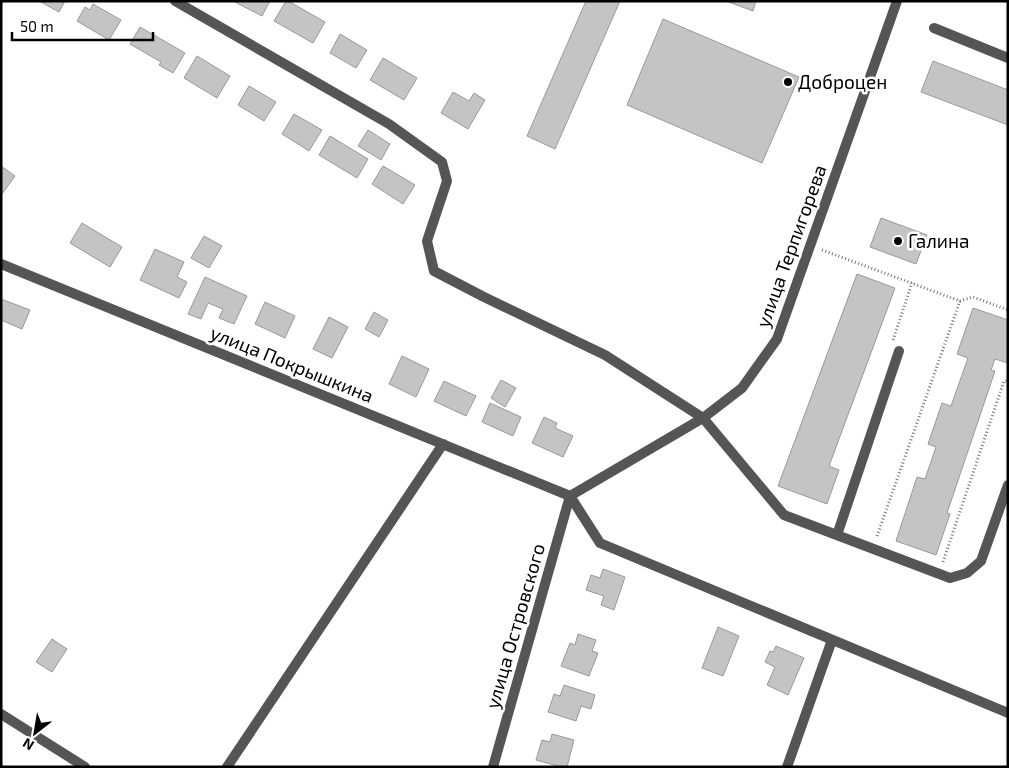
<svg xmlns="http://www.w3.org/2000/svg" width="1009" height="768" font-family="'Exo 2',sans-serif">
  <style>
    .building { fill: #c4c4c4; stroke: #999 }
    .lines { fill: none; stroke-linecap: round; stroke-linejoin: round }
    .path { stroke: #777; stroke-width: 3; stroke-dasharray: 1 2.5; stroke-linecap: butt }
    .service { stroke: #555; stroke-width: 10 }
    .minor { stroke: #555; stroke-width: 10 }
    .tertiary { stroke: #555; stroke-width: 10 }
    .poi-dot { fill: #000; stroke: #fff; stroke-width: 2 }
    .labels { text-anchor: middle; stroke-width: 5; stroke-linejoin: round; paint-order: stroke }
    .poi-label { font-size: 19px; fill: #000; stroke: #fff; text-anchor: start }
    .street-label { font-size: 19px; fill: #000; stroke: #fff }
  </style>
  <rect width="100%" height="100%" fill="#fff"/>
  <!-- building -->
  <path class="building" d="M39,1H65L59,12Z
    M233,1H270L262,16Z
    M286,1H288L325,22L313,43L274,21Z
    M586,1H620L555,149L527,136Z
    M726,1H756L753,11Z
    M93,4L121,20L109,40L77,21L85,7L90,10Z
    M663,19L799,77L762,163L627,105Z
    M140,27L185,53L173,73L159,65L161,62L130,44Z
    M340,34L367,50L356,68L330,53Z
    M197,56L230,76L217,98L184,78Z
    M383,58L417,78L404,100L370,80Z
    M933,61L1008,90V125L921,92Z
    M249,86L276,102L264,121L238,105Z
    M453,92L469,101L474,93L485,100L468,129L441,113Z
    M294,114L322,130L309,151L282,134Z
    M368,130L390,144L381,160L358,146Z
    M330,136L368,159L357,178L319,155Z
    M1,166L15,176L2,194L1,193Z
    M383,166L415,185L403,204L372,184Z
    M881,218L927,235L916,264L870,247Z
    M82,223L122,247L110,267L70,243Z
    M204,236L222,246L209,268L191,258Z
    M155,249L184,262L177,277L187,282L179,298L140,280Z
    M857,274L895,288L829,466L839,470L827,504L778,486Z
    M205,277L247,296L234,324L219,318L223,309L208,303L201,319L188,314Z
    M1,299L30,310L22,329L1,320Z
    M265,302L295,316L285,338L255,324Z
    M973,308L1008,320V363L995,359L991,370L995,371L947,513L950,514L936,555L896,541L917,477L925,479L936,447L928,444L942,403L951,406L968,358L957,354Z
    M374,312L388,320L379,337L365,329Z
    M329,317L348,327L332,358L313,349Z
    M402,356L429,369L416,397L389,384Z
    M501,380L516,388L505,407L491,398Z
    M444,381L476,396L466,416L434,401Z
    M490,403L521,417L513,436L482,422Z
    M544,417L557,423L555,428L573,436L563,457L532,443Z
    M603,569L625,577L614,610L601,605L604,596L586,590L591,575L600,578Z
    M718,627L739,636L723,676L702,668Z
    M578,634L596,640L592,651L598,653L589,676L561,666L570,643L575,645Z
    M52,639L67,649L52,672L36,662Z
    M776,646L804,658L788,695L767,685L775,667L765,662L770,651L773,652Z
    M564,685L595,695L591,709L581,706L576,721L548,712L554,694L560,696Z
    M552,734L574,740L567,767H562L536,760L542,740L550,742Z"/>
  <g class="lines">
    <!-- path -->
    <path class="path" d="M822,250L960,301L973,297L1008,310
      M893,340L912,283
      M877,536L960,301
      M943,562L1004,381H1008"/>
    <!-- service -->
    <path class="service" d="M934,28L1008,58
      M703,418L784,515L950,578L967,573L981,561L1008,485
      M837,535L899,351"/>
    <!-- minor -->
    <path class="minor" d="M175,1L389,124L442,162L447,181L427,241L434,271L484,297L605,355L703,418
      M570,496L600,543L1008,713
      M1,714L85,767
      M227,767L443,444
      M787,767L832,640"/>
    <!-- tertiary -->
    <path class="tertiary" d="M1,264L570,496
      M570,496L703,418L742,388L777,339L897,1
      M493,767L570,496"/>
  </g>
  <!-- markers -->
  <g class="poi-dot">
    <circle cx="788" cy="82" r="5"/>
    <circle cx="898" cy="241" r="5"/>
  </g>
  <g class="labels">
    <!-- poi labels -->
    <g class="poi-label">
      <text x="798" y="89">Доброцен</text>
      <text x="908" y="248">Галина</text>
    </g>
    <!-- street labels -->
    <g class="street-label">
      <text transform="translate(791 246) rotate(-70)" y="7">улица Терпигорева</text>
      <text transform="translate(292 364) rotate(22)" y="7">улица Покрышкина</text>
      <text transform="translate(515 626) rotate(-74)" y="7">улица Островского</text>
    </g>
  </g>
  <!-- border -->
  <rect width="1009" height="768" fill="none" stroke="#000000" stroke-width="5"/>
  <!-- north arrow -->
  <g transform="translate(35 733) rotate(211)" stroke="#ffffff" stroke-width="4" paint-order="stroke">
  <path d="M0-4L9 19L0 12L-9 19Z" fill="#000000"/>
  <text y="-8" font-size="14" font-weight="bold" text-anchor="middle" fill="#000000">N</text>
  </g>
  <!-- scale -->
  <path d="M12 32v8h141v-8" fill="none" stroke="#000000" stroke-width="2.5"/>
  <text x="20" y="32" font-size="15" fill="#000000" stroke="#ffffff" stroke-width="4" paint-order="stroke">50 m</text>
</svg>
